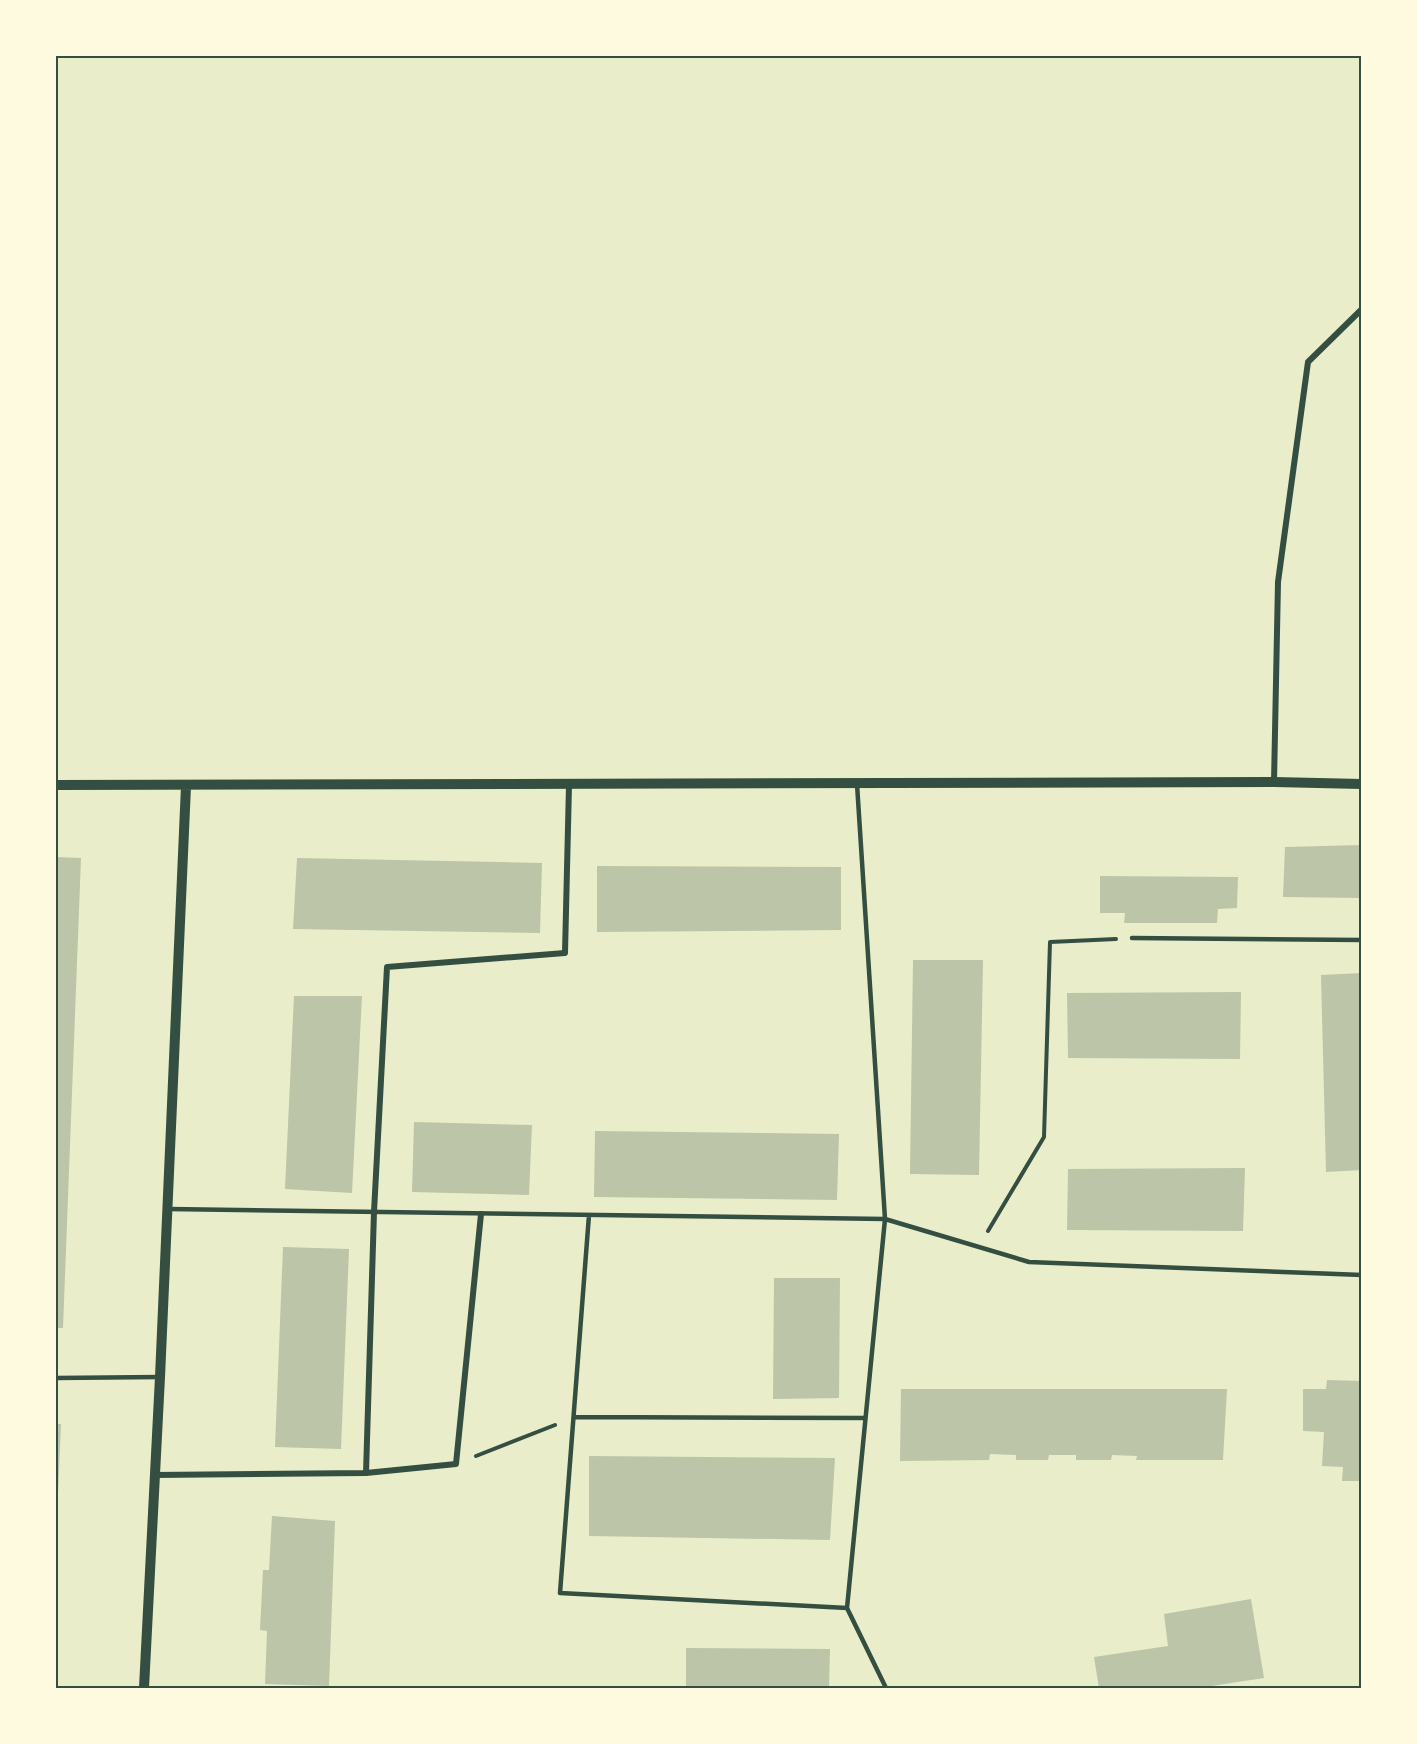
<svg xmlns="http://www.w3.org/2000/svg" width="1417" height="1744" font-family="Mulish,sans-serif">
  <style>
    .building { fill: #bcc5a7 }
    .lines { fill: none; stroke-linecap: round; stroke-linejoin: round }
    .path { stroke: #344e41; stroke-width: 4 }
    .service { stroke: #344e41; stroke-width: 4.5 }
    .minor { stroke: #344e41; stroke-width: 6 }
    .tertiary { stroke: #344e41; stroke-width: 10 }
    .neatline { fill: none; stroke: #344e41; stroke-width: 2 }
  </style>
  <rect width="100%" height="100%" fill="#e9edc9"/>
  <!-- building -->
  <path class="building" d="M1362,845V898L1283,897L1285,847Z
    M56,857L81,858L63,1328H56Z
    M297,858L542,863L540,933L293,929Z
    M597,866L841,867V930L597,932Z
    M1100,876L1238,877L1237,908L1218,909L1217,923H1124L1125,913H1100Z
    M913,960H983L979,1175L910,1174Z
    M1362,973V1170L1326,1172L1321,975Z
    M1241,992L1240,1059L1068,1058L1067,993Z
    M294,996H362L352,1193L285,1189Z
    M414,1122L532,1125L529,1195L412,1192Z
    M595,1131L839,1134L837,1200L594,1197Z
    M1245,1168L1243,1231L1067,1230L1068,1169Z
    M283,1247L349,1249L341,1449L275,1447Z
    M774,1278H840L839,1398L773,1399Z
    M1327,1380L1362,1381V1481H1342L1343,1467L1322,1466L1324,1432L1303,1431V1389H1326Z
    M901,1389H1227L1223,1460H1136L1137,1456L1112,1455L1111,1460H1076V1455H1049L1048,1460H1016V1455L990,1454L989,1460L900,1461Z
    M56,1424H61L57,1518H56Z
    M589,1456L835,1458L830,1540L589,1536Z
    M272,1516L335,1521L329,1686L265,1684L267,1631L260,1630L263,1570H269Z
    M1251,1599L1264,1678L1205,1687V1688H1099L1094,1657L1168,1646L1164,1614Z
    M686,1648L830,1649L829,1688H686Z"/>
  <g class="lines">
    <!-- path -->
    <path class="path" d="M988,1231L1044,1137L1050,942L1116,939
      M476,1456L555,1425"/>
    <!-- service -->
    <path class="service" d="M857,784L885,1219L847,1608L886,1688
      M1132,938L1362,940
      M168,1209L885,1219L1029,1262L1362,1275
      M589,1215L560,1593L847,1608
      M56,1378L160,1377
      M574,1417L865,1418"/>
    <!-- minor -->
    <path class="minor" d="M1274,782L1278,582L1308,362L1362,309
      M366,1473L456,1464L481,1214
      M154,1475L366,1473L374,1212L387,967L565,953L569,785"/>
    <!-- tertiary -->
    <path class="tertiary" d="M56,785L1274,782L1362,784
      M144,1688L160,1377L186,786"/>
  </g>
  <!-- border -->
  <rect width="1417" height="1744" fill="none" stroke="#fefae0" stroke-width="114"/>
  <rect x="57" y="57" width="1303" height="1630" class="neatline"/>
</svg>
